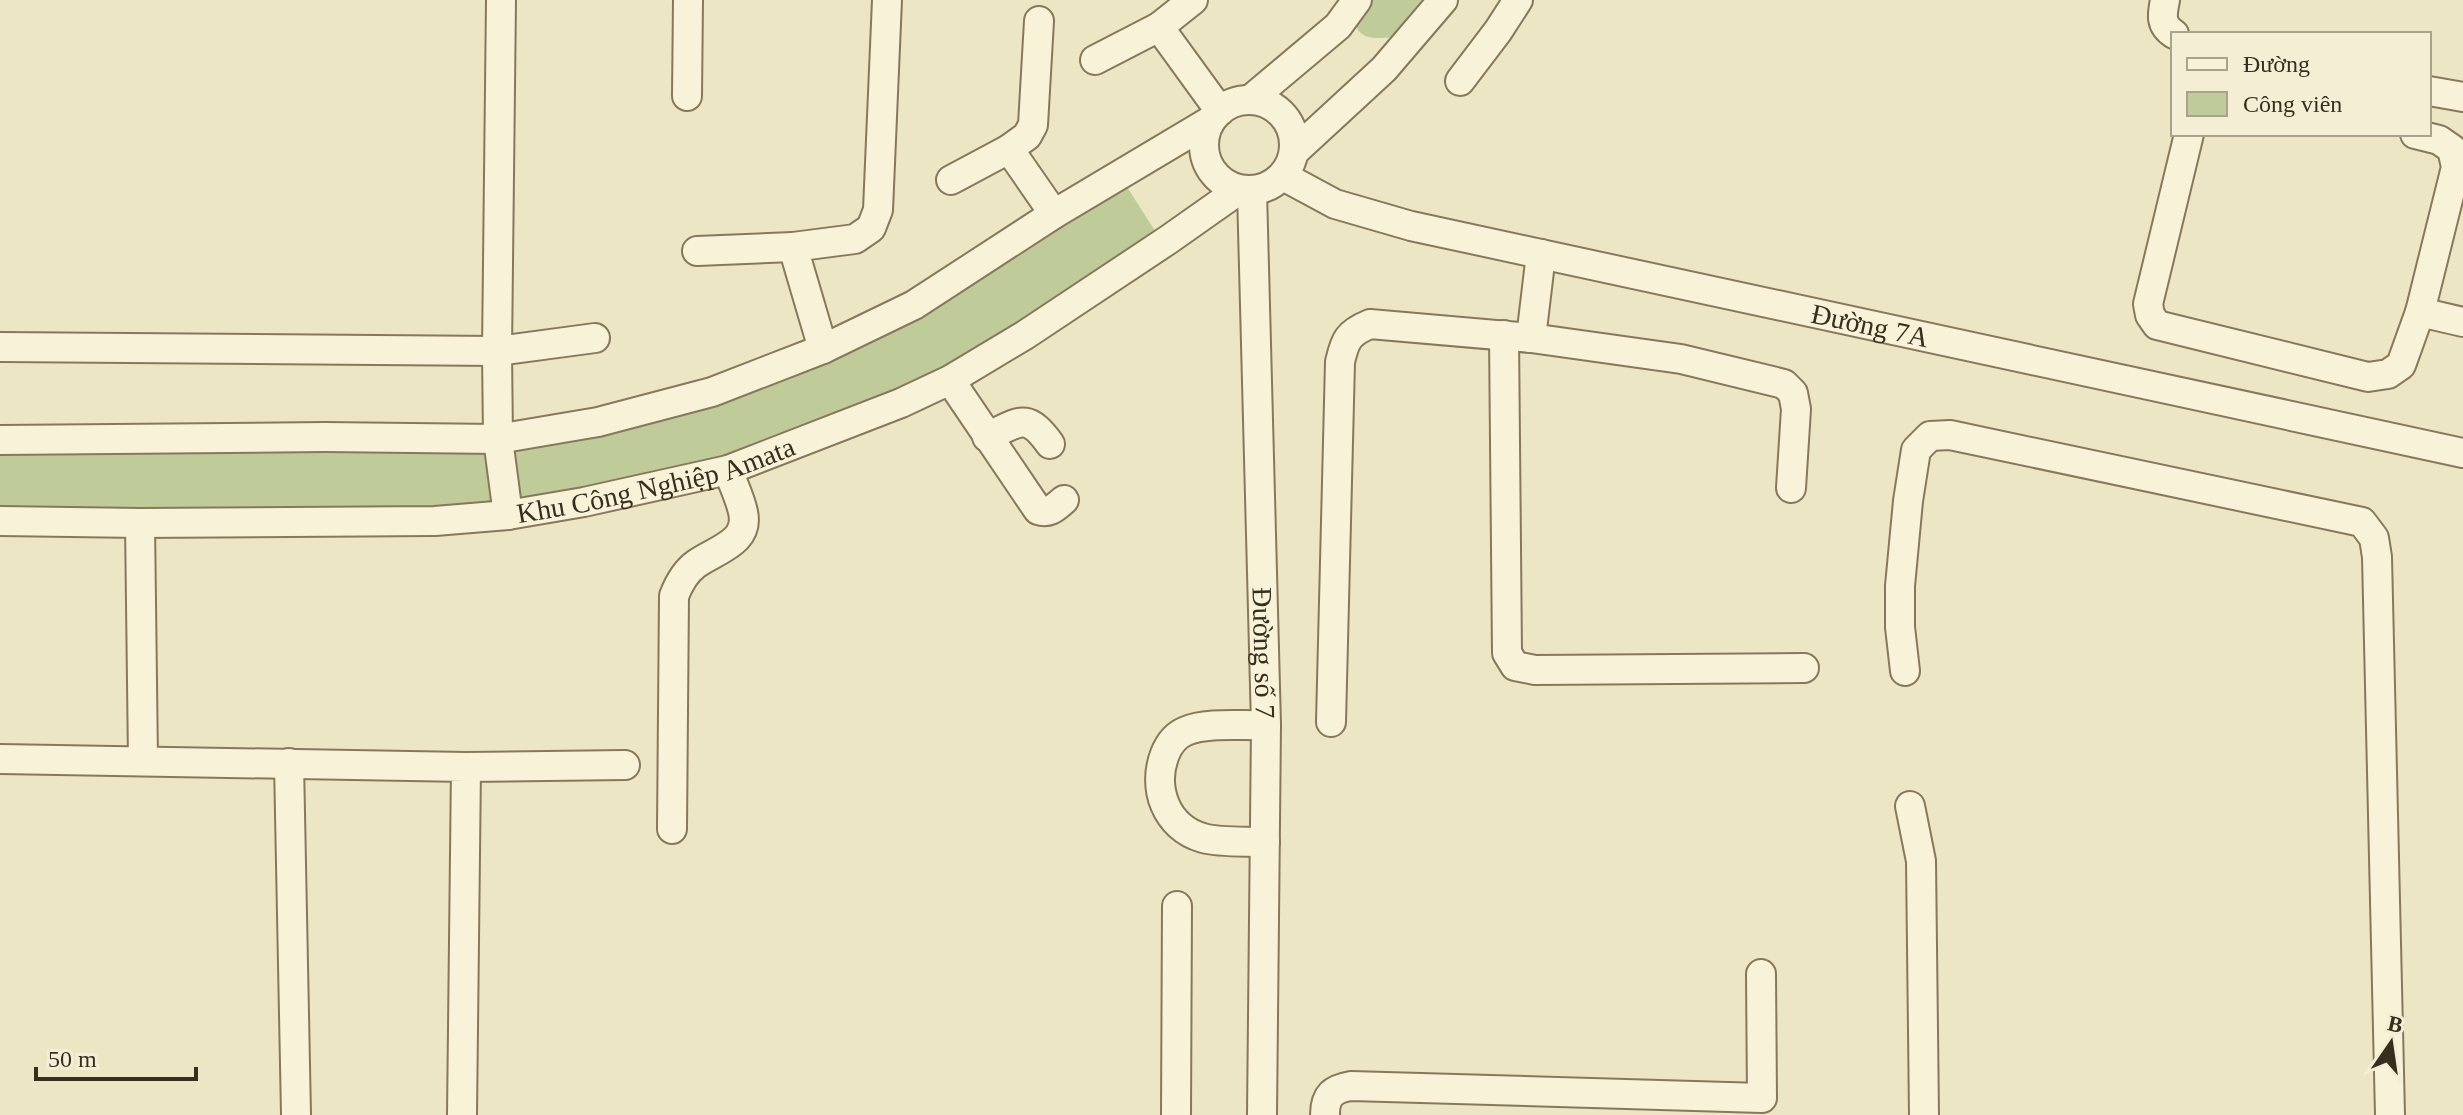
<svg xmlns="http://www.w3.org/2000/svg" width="2463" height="1115" font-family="Georgia,serif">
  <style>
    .green { fill: #bfcb99 }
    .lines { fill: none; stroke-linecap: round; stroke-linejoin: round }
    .minor-casing { stroke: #87785c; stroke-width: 32 }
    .minor { stroke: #f8f2d8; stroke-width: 28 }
    .labels { text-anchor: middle; stroke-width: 7; stroke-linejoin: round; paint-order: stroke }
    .street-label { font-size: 28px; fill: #382e1f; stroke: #f4efd4 }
  </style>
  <rect width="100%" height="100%" fill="#ede6c5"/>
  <!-- green -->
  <path class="green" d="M1372,0H1428L1396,37C1380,38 1361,42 1355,24Z
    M1127,187L1157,234L1020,324L943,370L896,392L724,458L581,490L513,502L507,450L719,402L1060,224Z
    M325,449L492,451L499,503L434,509L141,511L0,509V451Z"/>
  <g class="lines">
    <defs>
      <g id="minor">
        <path d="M501,0L497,351L498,439L508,515"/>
        <path d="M1193,0L1159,27L1220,111"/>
        <path d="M2165,0C2162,15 2160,25 2174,34"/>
        <path d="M1095,60L1159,27"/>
        <path d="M1460,81L1498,31L1518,0"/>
        <path d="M2429,91L2463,97"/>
        <path d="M687,96L688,0"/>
        <circle cx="1249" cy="145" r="45"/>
        <path d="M1250,100L1338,26L1357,0"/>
        <path d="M2189,134L2148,304L2150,315L2157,325L2368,377L2388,374L2401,365L2420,312"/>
        <path d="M2415,134L2439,140L2452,149L2456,167L2420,312L2463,322"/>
        <path d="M1009,149L1027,136L1033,125L1039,21"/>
        <path d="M1294,152L1384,69L1443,0"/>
        <path id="s1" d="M1283,176L1335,204L1411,226L2463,453"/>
        <path d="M951,180L1009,149L1054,214"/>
        <path id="s2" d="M1252,191L1266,725L1262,1115"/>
        <path d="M697,251L793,247"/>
        <path d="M1504,335L1507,653L1515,666L1535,670L1804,668"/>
        <path d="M1531,338L1681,359L1784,384L1793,393L1796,409L1791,488"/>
        <path d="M0,347L497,351L595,338"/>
        <path d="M823,349L793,247L855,239L871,228L878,210L887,0"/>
        <path d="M950,380L1038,510C1050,514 1055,507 1064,500"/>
        <path d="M987,437C1019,422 1026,411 1050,444"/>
        <path d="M0,440L325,437L498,439L598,422L712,392L823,349L914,305L1054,214L1210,121"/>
        <path id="s3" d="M0,521L140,523L435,521L508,515L584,502L728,470L901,403L950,380L1025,335L1168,240L1239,190"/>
        <path d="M140,523L143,761"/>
        <path d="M1905,671L1900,627V586L1908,501L1916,450L1930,436L1950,435L2362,522L2374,538L2377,557L2390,1115"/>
        <path d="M1331,722L1340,362C1345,340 1348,333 1370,324L1531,338L1541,254"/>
        <path d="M0,759L466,767L462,1115"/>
        <path d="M289,763L296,1115"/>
        <path d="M466,767L625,765"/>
        <path d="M1910,806L1921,861L1924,1115"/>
        <path d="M672,829L674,596C679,583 685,572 696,564C715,550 750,543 743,512C740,498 733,484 728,470"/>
        <path d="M1265,842C1247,841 1220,843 1203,838C1165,827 1152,787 1165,754C1169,744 1176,735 1186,731C1206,722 1243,726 1266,725"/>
        <path d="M1176,1115L1177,906"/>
        <path d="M1325,1115C1325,1095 1333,1089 1351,1086L1762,1098L1761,974"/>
      </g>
    </defs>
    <!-- minor casing -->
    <use href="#minor" class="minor-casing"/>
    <!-- minor -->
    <use href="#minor" class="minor"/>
  </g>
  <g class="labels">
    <!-- street labels -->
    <g class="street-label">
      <text dy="10" stroke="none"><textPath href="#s1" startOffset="608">Đường 7A</textPath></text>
      <text dy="10" stroke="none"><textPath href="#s3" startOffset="660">Khu Công Nghiệp Amata</textPath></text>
      <text dy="10" stroke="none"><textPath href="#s2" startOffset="462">Đường số 7</textPath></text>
    </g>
  </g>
  <!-- legend -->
  <rect x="2171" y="32" width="260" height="104" fill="#f4efd4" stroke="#a9a28c" stroke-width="2"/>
  <rect x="2187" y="58" width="40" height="12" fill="#f8f2d8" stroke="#a9a28c" stroke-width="2"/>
  <text x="2243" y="72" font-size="24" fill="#382e1f">Đường</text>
  <rect x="2187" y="92" width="40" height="24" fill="#bfcb99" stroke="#a9a28c" stroke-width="2"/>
  <text x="2243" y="112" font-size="24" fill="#382e1f">Công viên</text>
  <!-- north arrow -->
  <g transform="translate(2391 1043) rotate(13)" stroke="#f4efd4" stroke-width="6" paint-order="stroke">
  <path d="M0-6L14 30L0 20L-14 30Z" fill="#382e1f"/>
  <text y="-12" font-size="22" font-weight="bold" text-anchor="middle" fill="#382e1f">B</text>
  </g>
  <!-- scale -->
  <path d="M36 1067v12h160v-12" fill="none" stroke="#382e1f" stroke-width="4"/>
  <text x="48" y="1067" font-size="24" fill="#382e1f" stroke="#f4efd4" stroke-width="6" paint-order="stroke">50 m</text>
</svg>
